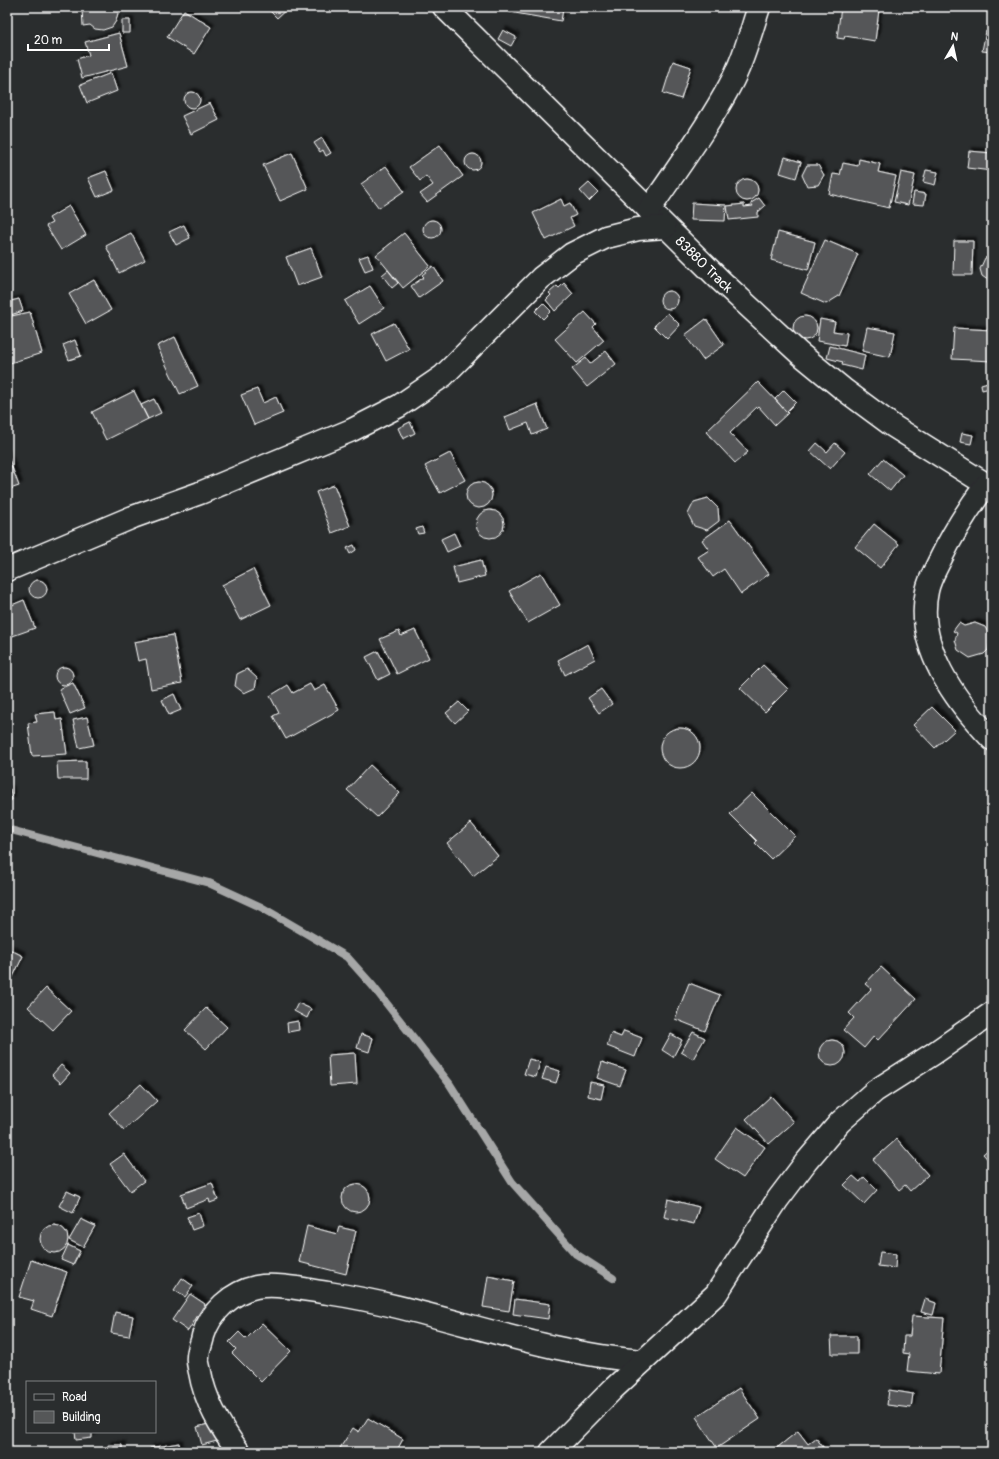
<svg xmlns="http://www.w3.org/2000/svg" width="999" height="1459" font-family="Pangolin,sans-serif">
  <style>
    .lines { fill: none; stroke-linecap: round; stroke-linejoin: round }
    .stream { stroke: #a6a7a7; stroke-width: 8 }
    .building { fill: #555758; stroke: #fff; filter: url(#shadow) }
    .minor-casing { stroke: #fff; stroke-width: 25 }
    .minor { stroke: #2a2d2e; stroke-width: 22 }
    .labels { text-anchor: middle; stroke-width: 3.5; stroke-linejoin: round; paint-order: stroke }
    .street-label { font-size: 14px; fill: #fff; stroke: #2a2d2e }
  </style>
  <defs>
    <filter id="shadow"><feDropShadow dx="3.5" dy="-3.5" stdDeviation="1" flood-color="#0009"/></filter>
  </defs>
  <rect width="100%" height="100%" fill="#2a2d2e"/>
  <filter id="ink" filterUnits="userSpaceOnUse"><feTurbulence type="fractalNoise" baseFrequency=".025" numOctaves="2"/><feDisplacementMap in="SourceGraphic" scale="8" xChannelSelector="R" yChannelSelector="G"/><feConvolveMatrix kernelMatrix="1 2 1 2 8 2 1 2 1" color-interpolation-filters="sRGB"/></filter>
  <g filter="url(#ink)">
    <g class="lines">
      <!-- stream -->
      <path class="stream" d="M7,829L209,883L261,907L347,957L372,985L449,1083L512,1182L576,1254L613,1278"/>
    </g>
    <!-- building -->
    <path class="building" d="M91,7H115L118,13L116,21L112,27L103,30L95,29L90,25L83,26L82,9Z
      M266,7H289L277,18Z
      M510,7H570L569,10L563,9L561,21L509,12Z
      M841,7H862L879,10L875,41L845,36L844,39L837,38Z
      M184,10L211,27L194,54L167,37Z
      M122,20H130V33H122Z
      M503,30L516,37L511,46L498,39Z
      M986,31L992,32V52L982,51Z
      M119,33L128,66L82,78L77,59L89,55L85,42Z
      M673,61L691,67L681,99L663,93Z
      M111,73L117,91L87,103L80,85Z
      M184 100a8 8 0 1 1 16 0a8 8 0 1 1-16 0Z
      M210,103L219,120L191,134L182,116Z
      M322,138L331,153L326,156L323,150L320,152L314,143Z
      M440,145L463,176L427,202L420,194L433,185L426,176L420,181L409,167Z
      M969,151L992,153V171L967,168Z
      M292,153L308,189L280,201L263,165Z
      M465 162a8 8 0 1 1 16 0a8 8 0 1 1-16 0Z
      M785,157L801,162L796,178L780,173Z
      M859,159L880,164L878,172L896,176L889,208L829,194L833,174L840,175L843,163L858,166Z
      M807,165H818L824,175L818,185L807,186L802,175Z
      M386,166L404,191L379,208L361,184Z
      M926,170L938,172L935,185L923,182Z
      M106,171L114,190L97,197L88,178Z
      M901,172L915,175L908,205L894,202Z
      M736 190a11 11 0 1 1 22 0a11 11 0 1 1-22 0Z
      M589,183L598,192L589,201L580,191Z
      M914,192L926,194L924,205L912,204Z
      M759,198L765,206L758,212V217L729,220L727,206L744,204V207L753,206L751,203Z
      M561,199L564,206L570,203L576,215L570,218L574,226L546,240L533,213Z
      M692,203L726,205L725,221L691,220Z
      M69,206L86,235L61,250L46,226L52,223L49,218Z
      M423 229a9 9 0 1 1 18 0a9 9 0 1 1-18 0Z
      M184,225L190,238L176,245L169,232Z
      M778,232L815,242L808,270L771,260Z
      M131,233L145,260L119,273L106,246Z
      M404,233L430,266L403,288L376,255Z
      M825,240L858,254L839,296L826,304L801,293Z
      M954,241H973L972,275H953Z
      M311,248L322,277L297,286L286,257Z
      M368,255L373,268L365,271L359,258Z
      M992,256V283L982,276L980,269L985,258Z
      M433,266L443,281L419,298L411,286L424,277L422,275Z
      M388,270L398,283L392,288L382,275Z
      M94,280L111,310L86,324L69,294Z
      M564,283L573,294L555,311L546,300L551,295L549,293L557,286L559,288Z
      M370,286L384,308L359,324L345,301Z
      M660 300a9 9 0 1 1 18 0a9 9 0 1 1-18 0Z
      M19,299L23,311L7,316V302Z
      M543,303L551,311L543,319L535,311Z
      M30,312L42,353L7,364V317Z
      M585,312L596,324L593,327L604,340L577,363L555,339Z
      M668,313L680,325L667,339L654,326Z
      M793 328a12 12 0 1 1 24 0a12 12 0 1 1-24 0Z
      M706,319L724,345L703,360L685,335Z
      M820,319L835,322L833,331L847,333L845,346L817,341Z
      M394,323L409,349L386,361L372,334Z
      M867,327L895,332L890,357L862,351Z
      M954,328L992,330V361L952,359Z
      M175,337L198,386L180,394L157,346Z
      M75,340L81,356L69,360L63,345Z
      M830,346L865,355L862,370L842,365L843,362L827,358Z
      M606,351L616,364L587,387L572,369L586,358L590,364Z
      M758,382L788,413L775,425L758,406L730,433L748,452L735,463L706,432Z
      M988,382L990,388L982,390L981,384Z
      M257,389L263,403L276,397L283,413L254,425L241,395Z
      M784,390L796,402L786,412L775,399Z
      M134,391L148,419L106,440L92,412Z
      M154,399L161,413L148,419L141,405Z
      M537,404L547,429L532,435L528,423L510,430L505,417Z
      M410,422L415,433L403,439L398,428Z
      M962,433L973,435L971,444L960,442Z
      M817,443L827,452L835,443L845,452L830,469L810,451Z
      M450,453L465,480L440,493L425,466Z
      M7,454L19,486L7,490Z
      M883,459L903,475L890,491L870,474Z
      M466 495a13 13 0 1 1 26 0a13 13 0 1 1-26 0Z
      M334,485L350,526L332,533L316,492Z
      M708,498L718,508L719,521L707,530L694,526L688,514L694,502Z
      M476 524a14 14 0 1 1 28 0a14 14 0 1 1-28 0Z
      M730,520L769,574L741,594L724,569L713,577L698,557L709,550L702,540Z
      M874,524L899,544L880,568L855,547Z
      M422,527L424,533L418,534L416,529Z
      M454,533L460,546L447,552L441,539Z
      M354,545L356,550L350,554L347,548Z
      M481,560L485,576L457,583L453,567Z
      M992,563V580L989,570Z
      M253,569L271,605L240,620L222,585Z
      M541,573L560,605L528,623L509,591Z
      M29 589a9 9 0 1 1 18 0a9 9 0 1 1-18 0Z
      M24,600L35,628L7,638V607Z
      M959,623L964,626L975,623L985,627L990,636V641L988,650L984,654L970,658L958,650L955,640L957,633L953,631Z
      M415,630L429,658L397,674L380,639L399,631L401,636Z
      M173,635L182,683L151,689L146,659L138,661L134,642Z
      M588,644L595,659L565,675L558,660Z
      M378,651L390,674L378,680L366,657Z
      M763,665L788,689L765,712L740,688Z
      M55 676a9 9 0 1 1 18 0a9 9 0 1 1-18 0Z
      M247,669L257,678L255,688L244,693L235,686L237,674Z
      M73,683L85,708L70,714L59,689Z
      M310,684L314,691L325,685L339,710L286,739L273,716L279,713L270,696L288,685L293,693Z
      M601,689L612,704L599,713L588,698Z
      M174,694L181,710L169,715L162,700Z
      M459,702L468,711L455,723L446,713Z
      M932,707L955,730L935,748L913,725Z
      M55,712L56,720L62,719L67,754L32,756L28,723L37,722L35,714Z
      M87,717L94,745L79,748L73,720Z
      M660 748a20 20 0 1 1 40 0a20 20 0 1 1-40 0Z
      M86,761V779H58L57,762Z
      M370,765L400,793L377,817L347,790Z
      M7,789H10L12,800L7,801Z
      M752,793L795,836L771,859L755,843L757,841L730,814Z
      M471,823L498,856L473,876L447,843Z
      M7,948L23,956L12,979L7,976Z
      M881,967L916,999L878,1040L874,1036L864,1048L843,1030L854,1018L849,1013L871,989L865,984Z
      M689,983L720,995L705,1031L675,1019Z
      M46,988L71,1011L53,1030L28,1007Z
      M298,1003L311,1009L307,1018L294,1011Z
      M206,1008L227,1027L206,1049L185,1030Z
      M298,1021L299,1030L288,1032L287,1023Z
      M624,1031L642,1038L635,1057L607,1046L611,1033L621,1037Z
      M693,1032L705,1038L693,1059L681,1052Z
      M361,1034L373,1038L369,1052L357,1048Z
      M671,1034L682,1040L673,1057L662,1050Z
      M819 1053a13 13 0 1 1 26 0a13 13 0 1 1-26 0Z
      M355,1053L357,1084L330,1086L328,1055Z
      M529,1059L540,1062L536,1077L524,1074Z
      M602,1062L626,1070L620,1086L597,1078Z
      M61,1065L70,1073L61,1083L52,1075Z
      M546,1067L560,1071L556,1083L542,1079Z
      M590,1082L604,1085L601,1099L588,1096Z
      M141,1084L157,1101L124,1130L109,1113Z
      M771,1096L794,1122L769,1144L746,1119Z
      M737,1127L765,1147L743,1178L715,1159Z
      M897,1139L928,1175L910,1191L905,1185L899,1190L873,1160Z
      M992,1146V1171L989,1167L992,1164L983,1154Z
      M124,1154L144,1181L130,1191L110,1164Z
      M853,1176L860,1182L864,1177L877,1190L864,1204L844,1185Z
      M212,1183L218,1200L210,1203L209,1199L186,1208L181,1194Z
      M342 1198a14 14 0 1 1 28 0a14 14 0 1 1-28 0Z
      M67,1191L80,1197L73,1213L59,1206Z
      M668,1199L699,1207L694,1224L664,1217Z
      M199,1213L203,1226L192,1230L187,1217Z
      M81,1219L95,1226L83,1247L69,1240Z
      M40 1239a14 14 0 1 1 28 0a14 14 0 1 1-28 0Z
      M307,1226L337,1234L339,1227L356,1231L346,1274L299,1262Z
      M68,1245L80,1251L73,1265L61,1260Z
      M880,1252L896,1254L895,1268L878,1266Z
      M31,1260L67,1272L52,1316L31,1309L34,1301L19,1297Z
      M488,1276L514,1281L509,1311L483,1307Z
      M182,1278L193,1286L185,1297L174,1290Z
      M190,1294L205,1304L188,1331L172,1320Z
      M515,1299L550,1304L548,1319L513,1314Z
      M925,1299L936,1303L933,1315L921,1312Z
      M115,1312L133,1316L129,1336L111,1333Z
      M912,1316L944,1318L939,1374L907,1371L909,1354L903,1353L904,1336H910Z
      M262,1323L291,1351L261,1382L232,1353L236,1349L229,1342L239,1332L246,1339Z
      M990,1326H992V1364H991Z
      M831,1336H857V1354H832Z
      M739,1388L760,1419L717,1448L696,1417Z
      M889,1390L913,1394L911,1408L887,1405Z
      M368,1418L403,1439L396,1452H347L340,1448L353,1428L359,1432Z
      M212,1423L217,1441L202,1445L197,1427Z
      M798,1431L808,1444L816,1438L827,1452H774L773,1451Z
      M75,1432H92V1438L76,1440Z
      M179,1443L180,1452H150V1448Z
      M108,1445H122V1452H108Z"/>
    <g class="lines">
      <defs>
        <g id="minor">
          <path id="s1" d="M444,7L720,280L799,353L843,389L893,426L992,488"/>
          <path d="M649,210C676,170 706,130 729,87C743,62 750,34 759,7"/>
          <path d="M986,485C968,509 953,533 940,560C935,570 929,580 927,591C915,646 955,701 992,739"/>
          <path d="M7,570L133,517L200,493L352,430L399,406L443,376L541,278L572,254L606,237L638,229L665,227"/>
          <path d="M239,1452C221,1428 205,1402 200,1372C199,1367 197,1361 198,1357C198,1350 202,1343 203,1336C210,1312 232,1292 256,1287C277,1283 307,1290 328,1293C435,1309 536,1353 643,1361"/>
          <path d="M551,1452L613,1389L716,1294L778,1199L806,1162L840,1122L875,1091L933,1054L992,1013"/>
        </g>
      </defs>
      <!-- minor casing -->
      <use href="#minor" class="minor-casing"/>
      <!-- minor -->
      <use href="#minor" class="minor"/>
    </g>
  </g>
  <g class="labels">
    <!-- street labels -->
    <g class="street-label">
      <text dy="5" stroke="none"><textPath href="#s1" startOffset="366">83880 Track</textPath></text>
    </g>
  </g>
  <!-- margin -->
  <rect width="999" height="1459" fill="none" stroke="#2a2d2e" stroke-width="24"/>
  <rect x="12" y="12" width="975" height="1435" fill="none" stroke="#fff" stroke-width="1.5" filter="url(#ink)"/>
  <!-- legend -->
  <rect x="26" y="1381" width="130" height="52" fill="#2a2d2e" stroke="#7f8182"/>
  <rect x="34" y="1394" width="20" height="6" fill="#2a2d2e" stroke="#7f8182"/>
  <text x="62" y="1401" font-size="12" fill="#ffffff">Road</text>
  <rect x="34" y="1411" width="20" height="12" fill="#555758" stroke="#7f8182"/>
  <text x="62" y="1421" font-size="12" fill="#ffffff">Building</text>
  <!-- north arrow -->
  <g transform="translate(953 46) rotate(9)" stroke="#2a2d2e" stroke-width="3" paint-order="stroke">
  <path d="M0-3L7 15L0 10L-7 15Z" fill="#ffffff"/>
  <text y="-6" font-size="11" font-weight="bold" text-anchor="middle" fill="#ffffff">N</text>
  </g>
  <!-- scale -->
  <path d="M28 44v6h81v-6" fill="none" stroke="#ffffff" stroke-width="2"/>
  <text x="34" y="44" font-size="12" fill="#ffffff" stroke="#2a2d2e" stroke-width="3" paint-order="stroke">20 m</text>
</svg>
